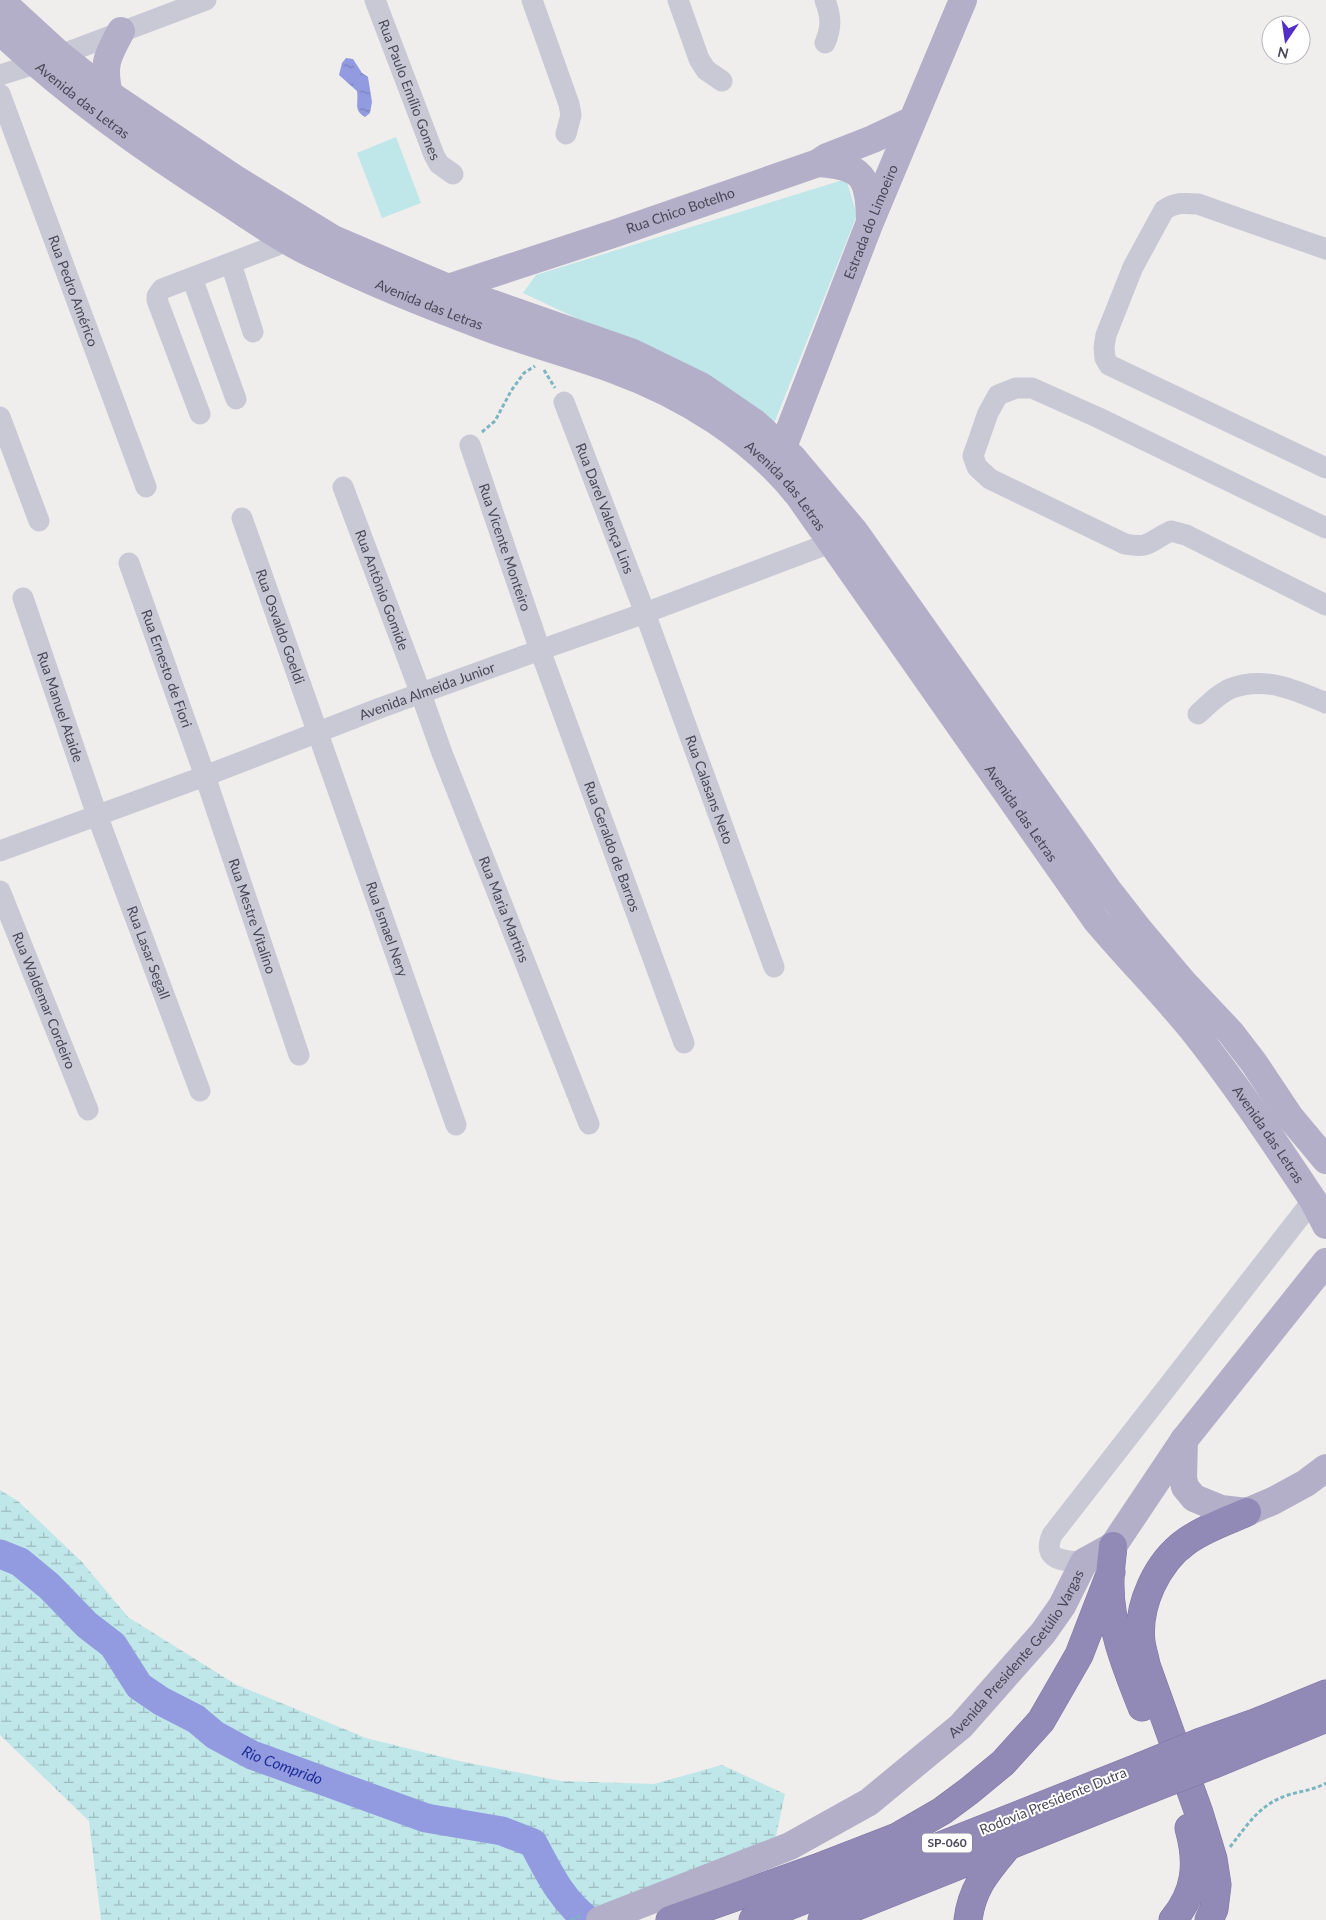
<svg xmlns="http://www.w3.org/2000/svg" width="1326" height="1920" font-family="Lato,sans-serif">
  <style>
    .wetland { fill: url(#wetland-marsh) }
    .park { fill: #bfe6e8 }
    .water { fill: url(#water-ripples) }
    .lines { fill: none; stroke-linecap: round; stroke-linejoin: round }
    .river { stroke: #929be0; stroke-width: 29 }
    .highway-casing { stroke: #7e75a1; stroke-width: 29 }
    .path { stroke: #7cb5c2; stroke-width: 3; stroke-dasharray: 4 2.5; stroke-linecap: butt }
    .minor { stroke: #c9c8d5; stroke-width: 21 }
    .major { stroke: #b4afc8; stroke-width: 28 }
    .highway { stroke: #928ab6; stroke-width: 28 }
    .highway-bridge-casing { stroke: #7e75a1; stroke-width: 29; stroke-linecap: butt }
    .highway-bridge { stroke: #928ab6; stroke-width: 28 }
    .labels { text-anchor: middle; stroke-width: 4; stroke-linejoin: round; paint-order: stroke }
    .shield { fill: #fff; stroke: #807e8a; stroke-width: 1 }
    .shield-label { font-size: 12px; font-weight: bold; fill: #4a4758 }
    .street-label { font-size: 14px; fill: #4a4758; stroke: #fff }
    .water-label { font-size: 15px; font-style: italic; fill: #1d2b95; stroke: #fff }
  </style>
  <defs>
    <pattern id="wetland-marsh" width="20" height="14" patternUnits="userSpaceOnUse" patternTransform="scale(1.25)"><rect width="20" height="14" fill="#bfe6e8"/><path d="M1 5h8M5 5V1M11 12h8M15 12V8" fill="none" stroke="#9dbcbf"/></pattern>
    <pattern id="water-ripples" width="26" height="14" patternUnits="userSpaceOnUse" patternTransform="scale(1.25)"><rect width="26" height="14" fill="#929be0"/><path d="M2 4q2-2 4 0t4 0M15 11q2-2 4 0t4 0" fill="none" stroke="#7980b8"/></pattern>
  </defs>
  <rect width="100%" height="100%" fill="#efeeed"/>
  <!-- wetland -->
  <path class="wetland" d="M0,1490L18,1501L82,1562L128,1617L235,1684L366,1738L459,1761L561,1781L654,1784L722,1765L785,1794L775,1841L589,1913H579L571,1920H101L89,1821L0,1735Z"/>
  <!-- park -->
  <path class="park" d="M396,137L421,203L382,218L357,153Z
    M846,179L857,215L773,426L670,362L523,293L536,275Z"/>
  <!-- water -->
  <path class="water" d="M346,58L353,59L362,73L368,77L372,102L370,113L365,117C353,110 359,103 357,91L339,75L342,63Z"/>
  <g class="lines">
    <!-- river -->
    <path class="river" id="s1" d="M0,1554L20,1562L49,1586L87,1625L113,1645L139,1686L161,1701L196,1719L215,1735L252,1755L426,1818L502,1831L533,1843C548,1871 561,1900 588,1920"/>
    <defs>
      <path id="highway" d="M1113,1546C1112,1557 1110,1569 1110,1581C1109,1625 1126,1667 1142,1707
        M1201,1742L1255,1723L1326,1694
        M1214,1764L1326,1718
        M670,1920L817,1868L897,1837L942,1811L969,1791L1003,1763L1041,1721L1079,1655L1111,1572
        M753,1920L1140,1767
        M822,1920L1150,1789
        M968,1920C972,1887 988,1870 1008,1846
        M1173,1920C1196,1892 1199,1864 1189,1828
        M1209,1920L1214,1909L1217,1885L1213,1859L1199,1813L1146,1665C1145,1658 1142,1650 1141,1642C1137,1605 1157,1562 1187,1541C1205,1528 1227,1521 1247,1512"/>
    </defs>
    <!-- highway casing -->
    <use href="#highway" class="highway-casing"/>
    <!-- path -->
    <path class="path" d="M544,370L555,388
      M482,432L495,421L511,391L524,373L535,366
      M1230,1847C1248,1824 1260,1804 1288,1795C1301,1791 1314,1790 1326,1783
      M571,1920L580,1916"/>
    <!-- minor -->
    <g class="minor">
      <path id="s2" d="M375,0L434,155L439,164L453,174"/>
      <path d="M532,0L569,104L571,115L566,134"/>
      <path d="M678,0L699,59L706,70L722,81"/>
      <path d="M825,43C832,27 831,16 825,0"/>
      <path d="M60,55L206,0"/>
      <path d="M0,75L35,64"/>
      <path id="s3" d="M0,94L146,487"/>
      <path d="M1326,249L1198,204C1185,203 1175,202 1164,210L1133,267L1106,335L1104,347L1105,358L1109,365L1326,468"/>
      <path d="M231,264L253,332"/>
      <path d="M192,278L236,399"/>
      <path id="s4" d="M564,402L645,613L774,967"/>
      <path d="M200,414L157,300V296L162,289L288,241"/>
      <path d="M0,417L39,521"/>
      <path id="s5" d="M470,445L540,650L684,1043"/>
      <path id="s6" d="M343,487L421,694L442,753L589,1124"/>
      <path id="s7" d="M242,518L456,1125"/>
      <path d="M1326,528L1099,418L1032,388H1016L998,395L988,413L973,456L977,467L990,479L1125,544C1151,549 1149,541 1171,531L1186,535L1326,605"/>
      <path id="s8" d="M129,563L205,776L299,1055"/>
      <path id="s9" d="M23,598L97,815L200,1091"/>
      <path d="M1198,714C1208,705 1219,693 1232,688C1265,676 1296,690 1326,703"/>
      <path id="s10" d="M0,851L205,776L380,708L540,650L645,613L846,537"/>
      <path id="s11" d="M0,891L88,1110"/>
      <path d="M1084,1562C1065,1561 1041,1561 1052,1535L1313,1200"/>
    </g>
    <!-- major -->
    <g class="major">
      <path d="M0,0L60,55L109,94L237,180L333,239L448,288L633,353L701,386L755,423L792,457L855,532L1108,890L1140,931L1183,982L1231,1033L1254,1063L1290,1117L1326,1160"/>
      <path id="s12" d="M0,31C68,95 145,150 224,200C256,221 287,243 321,258C373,283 427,305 481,325C525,342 571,354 615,370C684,395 753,438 799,496L1096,920C1127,957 1161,991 1192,1029C1235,1083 1274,1142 1313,1200L1326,1225"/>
      <path d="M109,94C102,65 107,57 121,31"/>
      <path d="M818,163C862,166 869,176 870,219"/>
      <path id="s13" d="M448,288L616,233L818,163L827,157L873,139L911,121"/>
      <path id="s14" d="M773,460L783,447L870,222L963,0"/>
      <path d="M1184,1440L1183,1478L1185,1487L1194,1498L1221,1509L1247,1512L1273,1501L1306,1483L1326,1468"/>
      <path id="s15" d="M600,1920L790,1846L869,1802L961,1726L1043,1633L1062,1606L1084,1562L1113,1546L1184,1440L1326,1262"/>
    </g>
    <!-- highway -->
    <use href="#highway" class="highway"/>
    <defs>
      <path id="highway-bridge" d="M1140,1767L1201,1742
        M1150,1789L1214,1764"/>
    </defs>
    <!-- highway-bridge casing -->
    <use href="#highway-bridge" class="highway-bridge-casing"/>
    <!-- highway-bridge -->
    <use href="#highway-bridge" class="highway-bridge"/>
  </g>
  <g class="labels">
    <!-- shield labels -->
    <rect class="shield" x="922" y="1833.5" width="50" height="19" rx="4"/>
    <g class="shield-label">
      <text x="947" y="1847">SP-060</text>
    </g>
    <!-- street labels -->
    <g class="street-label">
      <text dy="5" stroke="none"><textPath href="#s2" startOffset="96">Rua Paulo Emílio Gomes</textPath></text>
      <text dy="5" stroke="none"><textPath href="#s12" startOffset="108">Avenida das Letras</textPath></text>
      <text dy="5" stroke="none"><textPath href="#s13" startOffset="245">Rua Chico Botelho</textPath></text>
      <text dy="5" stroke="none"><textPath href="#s14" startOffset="258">Estrada do Limoeiro</textPath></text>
      <text dy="5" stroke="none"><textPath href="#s3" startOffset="210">Rua Pedro Américo</textPath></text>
      <text dy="5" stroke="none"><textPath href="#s12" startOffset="512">Avenida das Letras</textPath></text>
      <text dy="5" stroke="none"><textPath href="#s12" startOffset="918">Avenida das Letras</textPath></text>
      <text dy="5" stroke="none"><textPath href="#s4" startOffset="114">Rua Darel Valença Lins</textPath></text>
      <text dy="5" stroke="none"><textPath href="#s5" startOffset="108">Rua Vicente Monteiro</textPath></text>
      <text dy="5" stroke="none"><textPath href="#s6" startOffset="110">Rua Antônio Gomide</textPath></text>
      <text dy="5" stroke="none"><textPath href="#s7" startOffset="115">Rua Osvaldo Goeldi</textPath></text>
      <text dy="5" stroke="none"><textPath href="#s8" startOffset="112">Rua Ernesto de Fiori</textPath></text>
      <text dy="5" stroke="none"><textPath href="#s10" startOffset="456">Avenida Almeida Junior</textPath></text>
      <text dy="5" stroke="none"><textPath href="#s9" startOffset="115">Rua Manuel Ataide</textPath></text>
      <text dy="5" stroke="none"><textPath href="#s4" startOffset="414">Rua Calasans Neto</textPath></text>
      <text dy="5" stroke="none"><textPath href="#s12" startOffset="1322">Avenida das Letras</textPath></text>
      <text dy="5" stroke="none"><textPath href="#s5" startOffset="426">Rua Geraldo de Barros</textPath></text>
      <text dy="5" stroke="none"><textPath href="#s6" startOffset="452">Rua Maria Martins</textPath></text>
      <text dy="5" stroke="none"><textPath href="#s8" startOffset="374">Rua Mestre Vitalino</textPath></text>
      <text dy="5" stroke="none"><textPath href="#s7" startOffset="436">Rua Ismael Nery</textPath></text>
      <text dy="5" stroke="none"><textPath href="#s9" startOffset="376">Rua Lasar Segall</textPath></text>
      <text dy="5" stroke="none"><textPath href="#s11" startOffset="118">Rua Waldemar Cordeiro</textPath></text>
      <text dy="5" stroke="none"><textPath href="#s12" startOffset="1728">Avenida das Letras</textPath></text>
      <text dy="5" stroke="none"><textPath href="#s15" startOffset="505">Avenida Presidente Getúlio Vargas</textPath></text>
      <text transform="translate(1053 1801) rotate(-22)" y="5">Rodovia Presidente Dutra</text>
    </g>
    <!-- water labels -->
    <g class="water-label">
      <text dy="5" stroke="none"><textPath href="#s1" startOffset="360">Rio Comprido</textPath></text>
    </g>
  </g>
  <!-- north arrow -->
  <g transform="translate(1286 40) rotate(193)"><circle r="24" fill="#ffffff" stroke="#b7b5bc"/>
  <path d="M0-4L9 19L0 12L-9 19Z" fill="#522ec7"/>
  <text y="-8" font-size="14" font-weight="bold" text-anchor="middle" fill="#4a4758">N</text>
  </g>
</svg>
